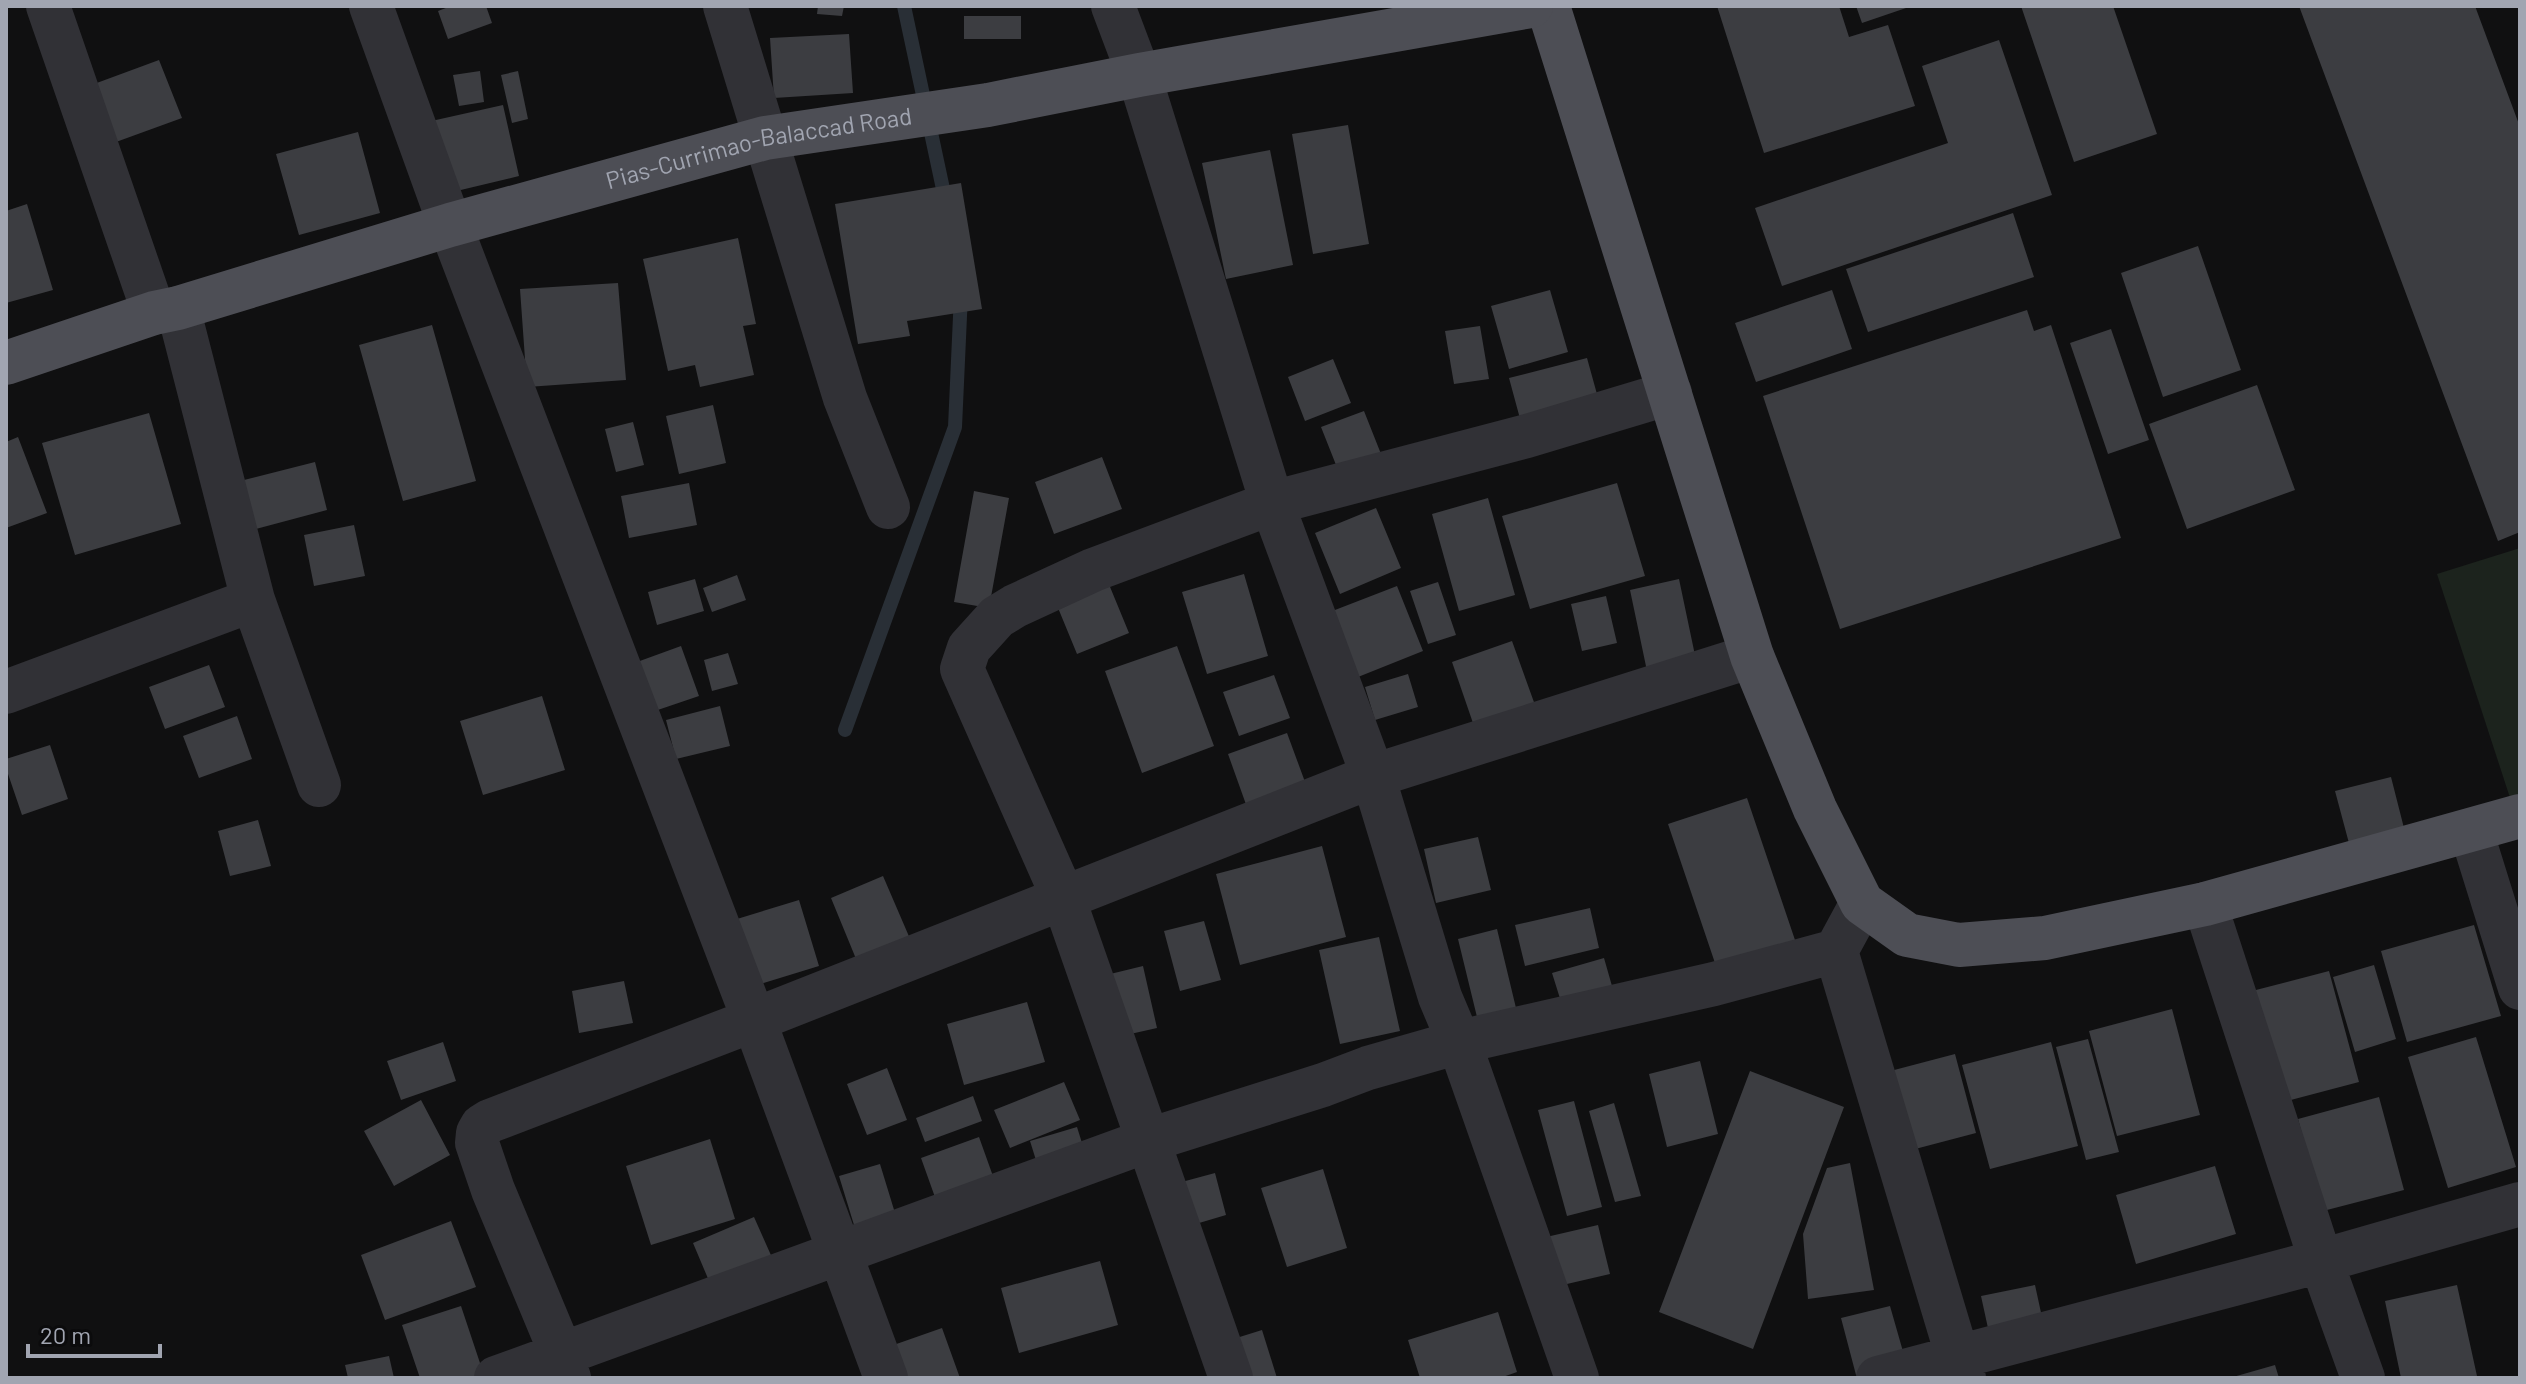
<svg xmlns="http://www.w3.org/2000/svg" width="2526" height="1384" font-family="Barlow,sans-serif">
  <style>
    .green { fill: #1c231d }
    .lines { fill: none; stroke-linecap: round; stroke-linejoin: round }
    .stream { stroke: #292f36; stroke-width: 14 }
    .building { fill: #3c3d41 }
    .minor { stroke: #313136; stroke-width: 44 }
    .major { stroke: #4d4e55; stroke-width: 44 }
    .labels { text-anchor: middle; stroke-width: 6; stroke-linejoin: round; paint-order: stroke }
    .street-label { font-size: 24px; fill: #a1a5b1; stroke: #0b0b0c }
  </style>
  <rect width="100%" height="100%" fill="#101011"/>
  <!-- green -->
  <path class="green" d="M2520,548V808L2514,810L2437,574Z"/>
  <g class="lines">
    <!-- stream -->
    <path class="stream" d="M904,6L946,203
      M845,730L955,427L961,294"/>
  </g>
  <!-- building -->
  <path class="building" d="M451,6H486L492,23L448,39L438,11Z
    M818,6H844L842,16L817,14Z
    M1717,6H1839L1849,37L1888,25L1915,106L1764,153Z
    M1856,6H1909V7L1862,23Z
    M2021,6H2113L2157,134L2074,162Z
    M2299,6H2475L2520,127V532L2498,541Z
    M964,16H1021V39H964Z
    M849,34L853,93L774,98L770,38Z
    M1999,40L2052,195L1782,286L1755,208L1948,143L1922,66Z
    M159,60L182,118L116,142L94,84Z
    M480,71L484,102L459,106L453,75Z
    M518,71L528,119L512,123L501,75Z
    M503,105L519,176L444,194L427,122Z
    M1348,125L1369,244L1313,254L1292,134Z
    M358,132L380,213L299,235L276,154Z
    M1270,150L1293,265L1226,279L1202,163Z
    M961,183L982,309L907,321L910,336L858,344L835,204Z
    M27,204L53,290L6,303V211Z
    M2013,213L2034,277L1868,332L1846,269Z
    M738,238L756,324L743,326L754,375L700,387L695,365L668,371L643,259Z
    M2198,246L2241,370L2163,397L2121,273Z
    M618,283L626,380L527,387L520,289Z
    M1550,290L1568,352L1509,369L1491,306Z
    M1832,290L1852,349L1756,382L1735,323Z
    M2027,310L2034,331L2051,325L2121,538L1840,629L1763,396Z
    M432,325L476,481L403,501L359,345Z
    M1480,326L1489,379L1454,384L1445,331Z
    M2111,329L2149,440L2108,454L2070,343Z
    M1587,358L1600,405L1522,426L1509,378Z
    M1333,359L1351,403L1305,421L1288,377Z
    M2257,385L2295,490L2187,529L2149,424Z
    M713,405L726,463L679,474L666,416Z
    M1364,411L1383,459L1340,475L1321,427Z
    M149,413L181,524L75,555L42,443Z
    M633,422L644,465L616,472L605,429Z
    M18,437L47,513L6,528V442Z
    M1102,457L1122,509L1054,534L1035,482Z
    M315,462L327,510L248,531L236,482Z
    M689,483L697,525L629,538L621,496Z
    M1617,483L1645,576L1530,609L1502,516Z
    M974,491L1009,498L989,608L954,602Z
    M1488,498L1515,595L1459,611L1432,514Z
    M1376,508L1401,568L1340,594L1315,533Z
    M354,525L365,576L314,586L304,535Z
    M1244,574L1268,656L1207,674L1182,592Z
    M737,575L746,600L712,612L703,588Z
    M695,579L704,611L657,625L648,592Z
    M1679,579L1696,660L1647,671L1630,590Z
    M1108,582L1129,633L1077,654L1056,603Z
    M1438,582L1456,635L1428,644L1410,591Z
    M1397,586L1423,651L1348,681L1322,615Z
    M1606,596L1617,643L1582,651L1571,604Z
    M1512,641L1535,705L1474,726L1452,662Z
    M681,646L699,696L643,715L626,666Z
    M1177,646L1214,746L1142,773L1105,671Z
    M728,653L738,684L712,691L704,660Z
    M209,665L225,707L165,729L149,687Z
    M1408,674L1418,707L1375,720L1365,687Z
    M1274,675L1290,718L1239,736L1223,692Z
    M542,696L565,770L483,795L460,721Z
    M720,706L730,746L676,759L666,720Z
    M237,716L252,759L199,778L183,736Z
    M1287,733L1308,790L1248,810L1228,754Z
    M50,745L68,799L22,815L6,768V759Z
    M2391,777L2405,832L2350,847L2335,791Z
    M1747,798L1795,940L1716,966L1668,824Z
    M258,820L271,866L230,876L218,831Z
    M1478,837L1491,890L1436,903L1424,849Z
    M1322,846L1346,937L1240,965L1216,874Z
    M883,876L914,948L861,971L831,898Z
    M799,900L819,966L757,985L737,919Z
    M1590,908L1599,948L1525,966L1515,925Z
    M1204,921L1221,980L1180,991L1164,931Z
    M2474,925L2501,1016L2407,1042L2381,951Z
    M1497,929L1516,1008L1477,1017L1458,939Z
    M1379,937L1400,1031L1340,1044L1319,950Z
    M1604,958L1614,993L1563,1008L1552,973Z
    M2374,965L2396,1039L2355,1052L2333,977Z
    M1143,966L1157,1028L1117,1037L1102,976Z
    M2329,971L2359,1082L2283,1102L2252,991Z
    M624,981L633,1023L579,1033L572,991Z
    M1027,1002L1045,1062L964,1085L947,1024Z
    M2172,1009L2200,1115L2117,1136L2089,1031Z
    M2476,1037L2516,1167L2448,1188L2408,1057Z
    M2088,1039L2119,1152L2086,1160L2056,1047Z
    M443,1042L456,1081L401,1100L387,1061Z
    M2051,1042L2078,1146L1990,1169L1962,1065Z
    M1955,1054L1976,1133L1900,1153L1879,1074Z
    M1700,1061L1718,1134L1667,1147L1649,1074Z
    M887,1068L907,1120L867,1135L847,1084Z
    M1750,1071L1844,1107L1753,1349L1659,1312Z
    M1064,1082L1080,1120L1010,1148L994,1110Z
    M973,1096L982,1121L925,1142L916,1118Z
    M2379,1097L2404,1190L2323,1211L2298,1119Z
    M421,1100L450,1155L394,1186L364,1131Z
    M1574,1101L1602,1207L1567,1216L1538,1110Z
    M1614,1103L1641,1196L1615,1202L1589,1111Z
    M1077,1127L1087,1159L1040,1173L1030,1141Z
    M979,1137L994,1179L936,1200L921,1158Z
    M710,1139L735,1219L651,1245L626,1166Z
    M1850,1163L1874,1290L1808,1299L1803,1234L1827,1168Z
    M880,1164L895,1213L854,1225L839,1176Z
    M2215,1166L2236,1234L2136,1264L2116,1195Z
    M1323,1169L1347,1248L1287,1267L1261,1188Z
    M1215,1173L1226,1215L1189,1226L1178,1183Z
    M754,1217L774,1262L712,1288L693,1243Z
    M451,1221L476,1287L385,1320L361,1255Z
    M1598,1225L1610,1274L1554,1287L1542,1238Z
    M1100,1261L1118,1325L1019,1353L1001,1288Z
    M2035,1285L2045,1331L1991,1342L1981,1296Z
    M2457,1285L2477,1376L2466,1378H2401L2385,1301Z
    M461,1306L485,1378H420L402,1325Z
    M1890,1306L1906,1362L1856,1375L1841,1318Z
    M1498,1312L1517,1372L1500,1378H1420L1408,1340Z
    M942,1328L960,1378H896L885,1348Z
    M1262,1330L1277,1378H1241L1230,1340Z
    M389,1356L394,1378H348L345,1365Z
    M2275,1365L2279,1378H2233V1377Z"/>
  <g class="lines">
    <!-- minor -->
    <path class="minor" d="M48,6L154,313
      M371,6L450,225L754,1020L886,1378
      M725,6L845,398L888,507
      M1113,6L1139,75L1272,503L1373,776L1440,997L1459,1042L1577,1378
      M253,600L319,785
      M6,692L253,600L178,308
      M2471,831L2520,988
      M2205,904L2321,1261L2363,1378
      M1836,951L1964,1378
      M496,1378L1149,1140L1323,1085L1368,1068L1459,1042L1714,984L1836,951L1862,903
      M569,1378L561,1353L493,1190L477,1143L478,1133L482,1126L490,1121L754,1020L1373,776L1752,656
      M1231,1378L1063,897L962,669L969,648L997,617L1015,606L1093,570L1272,503L1527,436L1670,393
      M1878,1378L2321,1261L2520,1204"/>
    <!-- major -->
    <g class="major">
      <path d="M1548,6L1752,656L1815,809L1862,903L1907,935L1959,945L2045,938L2205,904L2520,816"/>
      <path id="s1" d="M6,363L154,313L178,308L450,225L765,138L988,105L1139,75L1531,6"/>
    </g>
  </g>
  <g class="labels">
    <!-- street labels -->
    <g class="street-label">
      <text dy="8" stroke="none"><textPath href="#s1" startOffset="784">Pias-Currimao-Balaccad Road</textPath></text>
    </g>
  </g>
  <!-- border -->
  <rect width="2526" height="1384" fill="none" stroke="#a1a5b1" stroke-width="16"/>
  <!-- scale -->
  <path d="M28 1344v12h132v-12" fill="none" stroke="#a1a5b1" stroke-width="4"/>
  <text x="40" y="1344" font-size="24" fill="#a1a5b1" stroke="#0b0b0c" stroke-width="6" paint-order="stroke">20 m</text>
</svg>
